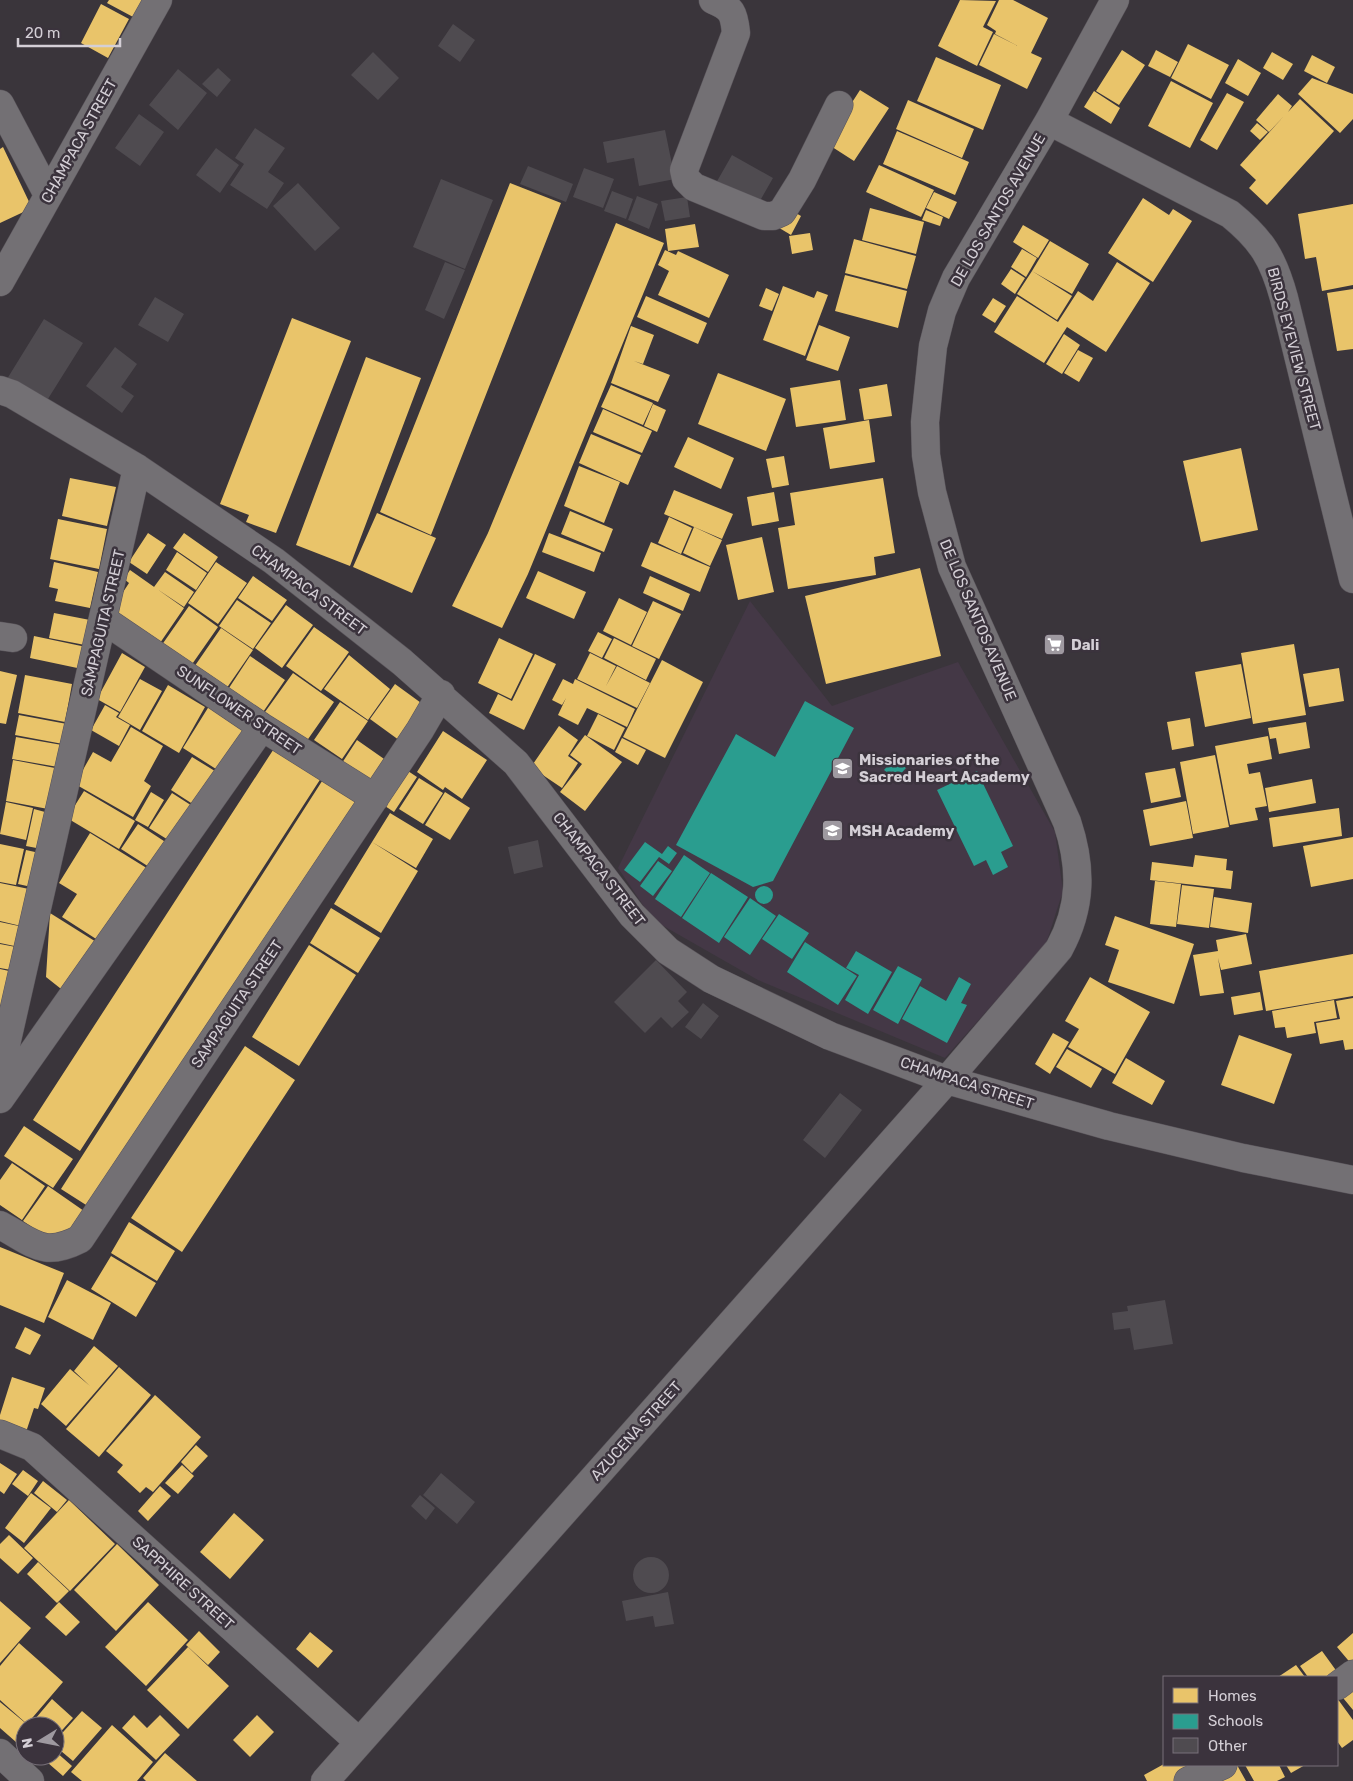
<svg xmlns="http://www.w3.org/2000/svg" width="1353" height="1781" font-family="Rubik,sans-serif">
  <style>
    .built { fill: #443846 }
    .homes { fill: #e9c46a }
    .schools { fill: #2a9d8f }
    .building { fill: #4f4b50 }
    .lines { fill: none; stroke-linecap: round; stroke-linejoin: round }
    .minor-casing { stroke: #585359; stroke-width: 29 }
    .minor { stroke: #737074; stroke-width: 28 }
    .labels { text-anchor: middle; stroke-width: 5; stroke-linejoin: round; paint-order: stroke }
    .street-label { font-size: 15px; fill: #d4cfd6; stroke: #3b333d }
    .poi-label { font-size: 15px; font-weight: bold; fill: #d4cfd6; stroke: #3b333d; text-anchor: start }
  </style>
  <rect width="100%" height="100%" fill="#3a353b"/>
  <!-- built -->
  <path class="built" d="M750,601L832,706L958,662L1055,832L1063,891L1046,944L945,1058L758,980L653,920L618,868Z"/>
  <!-- homes -->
  <path class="homes" d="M109,0H144L135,18L107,3Z
    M960,0L996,1L983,27L993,32L977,66L938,46Z
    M999,0H1013L1048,18L1031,53L1042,58L1027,89L979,65L994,34L1022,48L995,34L996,31L987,25Z
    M101,4L129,19L108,58L81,43Z
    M1188,44L1229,65L1211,99L1171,78Z
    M1122,50L1145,65L1119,105L1096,91Z
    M1156,50L1178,62L1170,77L1148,66Z
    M1272,52L1293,64L1283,80L1263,68Z
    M1312,55L1335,67L1327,83L1304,71Z
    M936,57L1001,85L983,130L917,101Z
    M1238,59L1261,73L1248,96L1225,83Z
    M1312,78L1353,94V119L1340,133L1298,94Z
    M1171,81L1213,103L1190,148L1148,126Z
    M860,90L889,108L854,161L826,143Z
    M1094,91L1120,108L1111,124L1084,107Z
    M1227,93L1244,102L1217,150L1200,140Z
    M1278,94L1292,106L1288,112L1300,99L1334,131L1267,205L1249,188L1256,180L1240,165L1284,116L1269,132L1256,120Z
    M908,100L974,129L962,158L896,129Z
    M1257,123L1268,132L1260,140L1250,131Z
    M897,131L969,162L955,195L883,164Z
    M3,147L32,208L0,223V149Z
    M879,165L934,190L921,217L866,192Z
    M510,183L561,203L431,535L380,512Z
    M934,192L957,202L949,219L926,208Z
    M1143,198L1169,215L1173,209L1192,221L1153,282L1108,253Z
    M1353,204V285L1322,291L1316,257L1305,259L1298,214Z
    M787,208L801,216L791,235L776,226Z
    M870,208L924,222L916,254L862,240Z
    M926,210L943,217L940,226L922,220Z
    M616,223L664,243L528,574L502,628L452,606L488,533Z
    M695,224L699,247L668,251L665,229Z
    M1023,225L1049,240L1038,258L1013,242Z
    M810,233L813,250L792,254L789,236Z
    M854,239L916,256L907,289L845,273Z
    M1050,241L1089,264L1072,294L1032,271Z
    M1022,249L1037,258L1026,277L1011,267Z
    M665,250L676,255L678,251L729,275L709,318L658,295L669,271L658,265Z
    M1117,262L1150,283L1106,352L1067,327L1044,363L994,332L1017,296L1058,322L1078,291L1093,301Z
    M1011,269L1025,278L1015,294L1001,284Z
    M1032,271L1072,296L1057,320L1017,294Z
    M845,275L907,291L898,328L835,311Z
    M783,286L814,298L817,291L828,295L805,356L763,340Z
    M766,288L779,294L772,311L759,306Z
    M1353,289V349L1337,351L1327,293Z
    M646,296L707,323L698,344L637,317Z
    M993,298L1006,306L995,323L982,315Z
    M292,318L351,341L276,533L246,522L249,515L220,504Z
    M819,325L850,337L838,371L806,360Z
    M631,326L654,335L643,364L634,361L670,375L658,402L611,383Z
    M1064,334L1080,345L1062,374L1046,364Z
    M1078,350L1093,358L1079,382L1064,373Z
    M366,357L421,378L350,566L296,545Z
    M718,373L786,399L766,451L698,424Z
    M840,380L846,420L796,427L790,388Z
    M887,384L892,416L864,420L859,389Z
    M611,385L653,403L643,425L601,407Z
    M653,404L666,410L657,432L644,426Z
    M603,409L652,431L642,453L593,432Z
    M869,420L875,462L830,469L823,428Z
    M591,434L641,455L628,485L579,463Z
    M688,437L734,458L721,489L674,467Z
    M1241,448L1258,530L1201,542L1183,461Z
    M784,456L789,485L772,488L766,459Z
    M579,466L620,482L604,523L564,506Z
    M70,478L116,487L107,526L62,516Z
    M883,478L895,553L874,557L876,575L788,589L778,528L795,525L790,493Z
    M674,490L733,514L722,539L664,514Z
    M774,492L779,521L752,526L747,497Z
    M570,511L613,529L604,552L561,534Z
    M377,513L436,538L412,593L353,567Z
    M669,517L692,528L681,554L658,543Z
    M58,519L107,529L99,569L50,559Z
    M694,527L722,540L710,566L683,553Z
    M148,533L166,545L147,574L129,562Z
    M184,533L218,557L208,572L173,548Z
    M549,533L601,553L594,572L542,552Z
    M762,537L774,592L738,600L726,545Z
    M651,542L710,567L700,592L641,566Z
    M177,552L207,573L196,590L166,570Z
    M54,562L98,572L90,608L55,601L58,589L49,587Z
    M216,562L247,583L218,624L188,603Z
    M920,568L941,656L826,684L805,596Z
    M130,570L184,608L160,643L112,609L129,583L124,579Z
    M538,571L586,592L574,619L526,598Z
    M165,572L194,592L184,607L154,587Z
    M253,576L287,600L272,621L238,598Z
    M650,576L690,594L683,611L643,593Z
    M619,598L647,612L631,645L603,631Z
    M237,600L271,623L253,649L219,626Z
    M653,601L681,614L659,659L632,646Z
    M286,605L313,625L282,668L255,648Z
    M189,606L218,627L188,670L159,649Z
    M54,613L90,620L85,645L49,638Z
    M314,627L349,652L321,691L286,666Z
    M221,628L253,650L224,692L192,670Z
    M598,632L612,639L602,658L588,651Z
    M34,636L86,647L82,669L30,658Z
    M499,638L533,654L511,699L478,683Z
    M614,638L656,659L646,680L604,658Z
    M1294,644L1306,715L1253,724L1241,653Z
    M122,653L145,667L120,712L97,699Z
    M590,653L616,666L606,686L617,666L650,683L637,708L577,679Z
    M535,654L556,664L524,730L489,713L498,694L512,701Z
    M349,655L390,689L368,720L324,689Z
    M250,656L285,680L261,715L227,691Z
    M662,660L703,682L665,758L623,737Z
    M1241,664L1251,718L1205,727L1195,672Z
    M1339,668L1344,701L1309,707L1303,674Z
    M0,671L17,675L6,724L0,723Z
    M293,673L334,702L306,742L265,712Z
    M25,675L72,684L65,722L18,713Z
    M140,679L162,691L140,730L118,717Z
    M563,679L573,684L575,679L635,709L627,727L587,708L578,725L558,715L566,698L562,705L552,700Z
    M395,684L428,708L403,743L370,719Z
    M168,685L205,707L179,753L142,731Z
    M340,702L368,721L342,759L314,740Z
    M211,703L255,732L227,776L183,748Z
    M105,705L119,713L116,717L130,725L119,746L91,730Z
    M598,714L625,728L614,750L587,736Z
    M19,715L67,724L63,744L15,735Z
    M1190,718L1194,746L1172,750L1167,722Z
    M1306,722L1310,748L1279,754L1276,738L1270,739L1268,728Z
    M559,726L578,740L568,756L578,763L562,788L531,767Z
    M131,727L163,746L144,781L151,786L133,817L75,784L93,752L111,762Z
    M443,731L487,760L462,799L445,787L443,790L417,772Z
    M585,735L622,762L585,811L560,792L582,764L570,755Z
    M1268,736L1272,759L1247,764L1249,774L1260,772L1267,806L1255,808L1258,820L1230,825L1215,746Z
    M16,737L62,745L58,767L12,759Z
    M622,738L646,750L638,765L615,752Z
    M357,740L387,761L372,784L342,763Z
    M277,744L323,775L80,1151L33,1120Z
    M1215,755L1229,827L1193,834L1180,762Z
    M192,757L223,776L202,810L171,790Z
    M13,760L55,768L48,809L6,801Z
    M402,767L417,777L394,812L379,802Z
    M1175,768L1181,797L1151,803L1145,773Z
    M324,778L365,805L94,1210L61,1189Z
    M419,778L443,793L423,824L399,809Z
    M1312,779L1316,803L1269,812L1265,788Z
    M84,791L135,821L119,849L67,818Z
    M151,792L164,800L148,827L135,820Z
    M445,792L470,808L450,840L425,825Z
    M172,793L200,811L178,846L149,828Z
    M1186,801L1193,838L1150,846L1143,810Z
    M6,802L33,808L26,840L0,834Z
    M1339,808L1342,836L1273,847L1269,818Z
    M34,809L56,815L47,850L26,846Z
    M390,813L433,839L416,868L372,842Z
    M138,824L173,847L157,872L121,849Z
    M90,833L153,872L107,946L62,917L77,894L59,883Z
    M1353,837V879L1311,887L1303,846Z
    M372,842L418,871L381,933L334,904Z
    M0,844L24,849L16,885L0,882Z
    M26,850L44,854L36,888L18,884Z
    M1195,855L1227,859L1226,870L1233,871L1231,889L1150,880L1152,862L1193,867Z
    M1155,881L1181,884L1176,927L1150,924Z
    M0,883L29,889L21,926L0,921Z
    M1182,885L1214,889L1209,928L1177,924Z
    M1214,897L1252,903L1248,933L1210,927Z
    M331,908L380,938L358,973L310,943Z
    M50,913L101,945L70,996L46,977Z
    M1115,916L1194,944L1174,1004L1108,982L1119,950L1105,945Z
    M0,922L28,928L24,948L0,943Z
    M1246,934L1252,964L1221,970L1218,958L1224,993L1200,996L1193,955L1218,951L1216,940Z
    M0,944L21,948L17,971L0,968Z
    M309,945L356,975L299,1066L252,1037Z
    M1353,954V996L1266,1011L1259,971Z
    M0,969L18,973L0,1009Z
    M1090,977L1150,1012L1115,1074L1068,1047L1079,1029L1065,1021Z
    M1260,992L1263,1010L1234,1015L1231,997Z
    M1353,998V1049L1345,1050L1343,1040L1320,1044L1316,1023L1340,1019L1336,1001Z
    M1334,1000L1337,1018L1314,1022L1316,1033L1287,1038L1285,1027L1275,1028L1272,1011Z
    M1053,1033L1069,1042L1050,1074L1035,1064Z
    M1239,1035L1292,1054L1274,1104L1221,1085Z
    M245,1046L295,1080L182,1252L131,1218Z
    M1067,1049L1102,1069L1091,1088L1056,1067Z
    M1126,1058L1165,1081L1152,1105L1112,1083Z
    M24,1126L73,1159L53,1188L4,1156Z
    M12,1163L45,1186L22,1220L0,1205V1180Z
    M48,1186L84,1211L59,1246L23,1221Z
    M129,1222L175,1251L157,1281L111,1253Z
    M0,1247L64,1273L44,1323L0,1305Z
    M111,1256L156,1283L136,1317L91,1289Z
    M67,1280L111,1303L93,1340L48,1317Z
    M25,1327L41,1335L30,1355L15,1348Z
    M94,1346L118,1366L66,1426L41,1404L70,1369L90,1386L74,1371Z
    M119,1367L151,1395L99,1457L66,1429Z
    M12,1377L45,1388L38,1409L34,1408L26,1432L0,1422V1415Z
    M155,1395L201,1437L153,1492L146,1487L140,1493L117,1472L123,1465L106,1451Z
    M196,1445L208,1456L192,1473L181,1462Z
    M0,1463L17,1474L4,1494L0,1491Z
    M182,1465L194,1476L178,1494L165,1483Z
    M23,1470L38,1481L28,1496L12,1484Z
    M43,1481L67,1500L57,1512L34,1493Z
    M160,1486L171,1496L148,1521L138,1511Z
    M31,1493L51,1508L24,1543L5,1528Z
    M69,1500L115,1544L70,1591L24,1548Z
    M234,1513L264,1540L230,1579L200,1552Z
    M9,1535L33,1558L18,1574L0,1558V1544Z
    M117,1544L159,1585L116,1631L74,1590Z
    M38,1562L69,1591L57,1603L27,1574Z
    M0,1601L31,1628L0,1663Z
    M59,1602L80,1622L66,1636L45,1617Z
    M148,1602L188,1640L146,1686L105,1647Z
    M199,1631L220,1652L208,1665L186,1645Z
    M310,1632L333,1651L318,1668L296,1649Z
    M1353,1633V1666L1337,1647Z
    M19,1643L63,1682L27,1724L0,1700V1666Z
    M188,1647L229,1686L188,1729L147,1690Z
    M1322,1651L1343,1680L1337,1677H1308L1300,1666Z
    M1296,1665L1305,1677H1278Z
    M1353,1682V1710L1339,1693Z
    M1337,1698L1353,1720V1740L1342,1748L1337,1741Z
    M52,1699L73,1718L55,1738V1726L30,1725Z
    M0,1702L29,1726H25V1732L16,1742L0,1728Z
    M82,1711L102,1728L73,1761L55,1746V1741Z
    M134,1715L147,1728L160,1715L180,1735L156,1760L122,1728Z
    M257,1715L274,1732L250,1757L233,1740Z
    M112,1725L153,1762L137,1781H82L71,1772Z
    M55,1751L72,1766L63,1776L40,1756H55Z
    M165,1753L197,1781H146L143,1778Z
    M1164,1764V1765H1193L1187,1781H1147L1144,1775Z
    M1232,1765H1237L1246,1781H1209Z
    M1245,1765H1279L1285,1777L1277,1781H1254Z
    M1286,1765H1305L1291,1773Z"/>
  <!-- schools -->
  <path class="schools" d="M805,701L854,728L773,881L753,887L676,845L736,734L775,757Z
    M894,759L906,768L896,779L884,770Z
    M977,771L1013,846L1001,852L1008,867L993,875L986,860L974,866L937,790Z
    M645,842L662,854L668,846L677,853L669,864L659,857L640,882L624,870Z
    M684,855L710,873L681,917L655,899Z
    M658,861L672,871L653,896L640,886Z
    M711,873L748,897L719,943L682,918Z
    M755 895a9 9 0 1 1 18 0a9 9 0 1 1-18 0Z
    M750,898L776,916L750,955L724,937Z
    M779,914L809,933L792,959L762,939Z
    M805,942L857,976L838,1005L787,972Z
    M856,951L892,972L868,1014L845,1000L859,975L846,968Z
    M898,966L922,979L898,1024L873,1010Z
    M959,977L971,984L961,1003L967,1005L947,1043L902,1019L920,986L946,1001Z"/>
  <!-- building -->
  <path class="building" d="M453,24L475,40L460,62L438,46Z
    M373,52L399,78L378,100L351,75Z
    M218,68L231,80L217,97L202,84Z
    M178,69L207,93L178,130L149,105Z
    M139,114L164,132L140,166L115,148Z
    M255,128L285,148L268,172L284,183L267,209L230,185L244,164L235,158Z
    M665,130L675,179L639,186L634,158L607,163L603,142Z
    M216,148L239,165L220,193L196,175Z
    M732,155L773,178L757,206L716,183Z
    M528,166L573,184L566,202L520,184Z
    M584,168L614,179L603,208L573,197Z
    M441,179L493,200L465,269L413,247Z
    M298,183L340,228L315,251L273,206Z
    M612,191L633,199L626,219L604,211Z
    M637,196L658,204L649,229L628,220Z
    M687,197L690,217L665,221L661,201Z
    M445,262L465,270L444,319L425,310Z
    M155,297L184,314L168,342L138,325Z
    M44,319L83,343L46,402L7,379Z
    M115,347L137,364L121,387L134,396L122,413L86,386Z
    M538,840L543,867L514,874L508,847Z
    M656,960L687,992L678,1001L689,1012L672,1028L661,1017L645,1033L614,1002Z
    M703,1003L719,1016L701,1039L685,1027Z
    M840,1093L862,1110L825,1158L803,1140Z
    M1165,1300L1173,1344L1134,1350L1130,1328L1114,1330L1112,1313L1128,1311L1127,1306Z
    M441,1473L475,1502L457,1524L423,1495Z
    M420,1495L435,1508L426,1520L411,1506Z
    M633 1575a18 18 0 1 1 36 0a18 18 0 1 1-36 0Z
    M668,1592L674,1624L655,1627L653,1616L626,1621L622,1601Z"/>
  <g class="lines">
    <defs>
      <path id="minor" d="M713,0C732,8 734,13 736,33L684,170L686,179L694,187L764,216H773L782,212L802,180L839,105
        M0,104L48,195
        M1049,121L1230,214C1262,240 1273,258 1284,298L1353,579
        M0,282L158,0
        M0,390L12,394L137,468L274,561L402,662L516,763L632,915L668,951L711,979L830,1036L947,1080L1109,1126L1243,1158L1353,1180
        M104,620L262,727L375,798
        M0,636L13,638
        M0,1071L137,468
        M0,1099L262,727
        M0,1225C34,1243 43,1258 80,1239L420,730L441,694
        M0,1434L32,1447L359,1742
        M1337,1686L1353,1674
        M0,1753L30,1781
        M325,1781L947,1080L1059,949C1082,907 1082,867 1067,822L952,567L932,492L926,455L925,422L933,346L942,311L956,278L1049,121L1115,0
        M1188,1781L1223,1765"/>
    </defs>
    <!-- minor casing -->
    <use href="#minor" class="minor-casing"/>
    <!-- minor -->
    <use href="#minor" class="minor"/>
  </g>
  <!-- icons -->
  <defs>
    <symbol id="supermarket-square" viewBox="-11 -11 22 22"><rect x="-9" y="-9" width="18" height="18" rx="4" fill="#9e99a0" stroke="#3b333d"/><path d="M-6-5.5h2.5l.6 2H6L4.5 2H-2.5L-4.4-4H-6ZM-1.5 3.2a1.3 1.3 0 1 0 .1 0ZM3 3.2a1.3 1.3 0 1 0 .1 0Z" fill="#fff"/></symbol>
    <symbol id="school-square" viewBox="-11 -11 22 22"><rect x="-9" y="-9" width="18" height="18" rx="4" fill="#9e99a0" stroke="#3b333d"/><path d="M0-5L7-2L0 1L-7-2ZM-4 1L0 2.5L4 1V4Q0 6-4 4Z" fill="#fff"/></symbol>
  </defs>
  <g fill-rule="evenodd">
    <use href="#supermarket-square" x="1042" y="632" width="25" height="25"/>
    <use href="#school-square" x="830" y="756" width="25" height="25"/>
    <use href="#school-square" x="820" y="818" width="25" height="25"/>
  </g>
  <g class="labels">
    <!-- street labels -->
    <g class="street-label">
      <text transform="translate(79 141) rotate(-61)" y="5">CHAMPACA STREET</text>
      <text transform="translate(998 210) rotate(-60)" y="5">DE LOS SANTOS AVENUE</text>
      <text transform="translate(1294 349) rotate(75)" y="5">BIRDS EYEVIEW STREET</text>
      <text transform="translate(309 590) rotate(37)" y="5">CHAMPACA STREET</text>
      <text transform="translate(978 620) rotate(67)" y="5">DE LOS SANTOS AVENUE</text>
      <text transform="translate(103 623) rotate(-77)" y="5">SAMPAGUITA STREET</text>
      <text transform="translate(239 710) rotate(34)" y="5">SUNFLOWER STREET</text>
      <text transform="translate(599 869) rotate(52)" y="5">CHAMPACA STREET</text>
      <text transform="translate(237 1004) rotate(-56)" y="5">SAMPAGUITA STREET</text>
      <text transform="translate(967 1083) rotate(18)" y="5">CHAMPACA STREET</text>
      <text transform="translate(636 1431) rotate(-48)" y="5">AZUCENA STREET</text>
      <text transform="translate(183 1583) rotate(42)" y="5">SAPPHIRE STREET</text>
    </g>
    <!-- poi labels -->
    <g class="poi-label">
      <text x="1071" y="650">Dali</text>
      <text x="859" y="765">Missionaries of the<tspan x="859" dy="17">Sacred Heart Academy</tspan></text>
      <text x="849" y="836">MSH Academy</text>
    </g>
  </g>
  <!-- legend -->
  <rect x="1163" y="1676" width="175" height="90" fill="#3b333d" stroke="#78717a"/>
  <rect x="1173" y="1688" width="25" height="15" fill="#e9c46a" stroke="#78717a"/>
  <text x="1208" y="1701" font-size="15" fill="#d4cfd6">Homes</text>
  <rect x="1173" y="1714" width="25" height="15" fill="#2a9d8f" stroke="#78717a"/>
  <text x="1208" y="1726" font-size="15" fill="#d4cfd6">Schools</text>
  <rect x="1173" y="1738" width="25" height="15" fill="#4f4b50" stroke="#78717a"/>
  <text x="1208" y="1751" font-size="15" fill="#d4cfd6">Other</text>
  <!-- north arrow -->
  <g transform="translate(40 1741) rotate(260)"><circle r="24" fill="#3b333d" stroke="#78717a"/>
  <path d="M0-4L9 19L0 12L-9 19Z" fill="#9e99a0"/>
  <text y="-8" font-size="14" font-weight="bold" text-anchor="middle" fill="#d4cfd6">N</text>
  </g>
  <!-- scale -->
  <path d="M18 38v8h102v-8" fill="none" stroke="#d4cfd6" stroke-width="2.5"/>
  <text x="25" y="38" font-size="15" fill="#d4cfd6" stroke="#3b333d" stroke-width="4" paint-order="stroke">20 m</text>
</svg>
